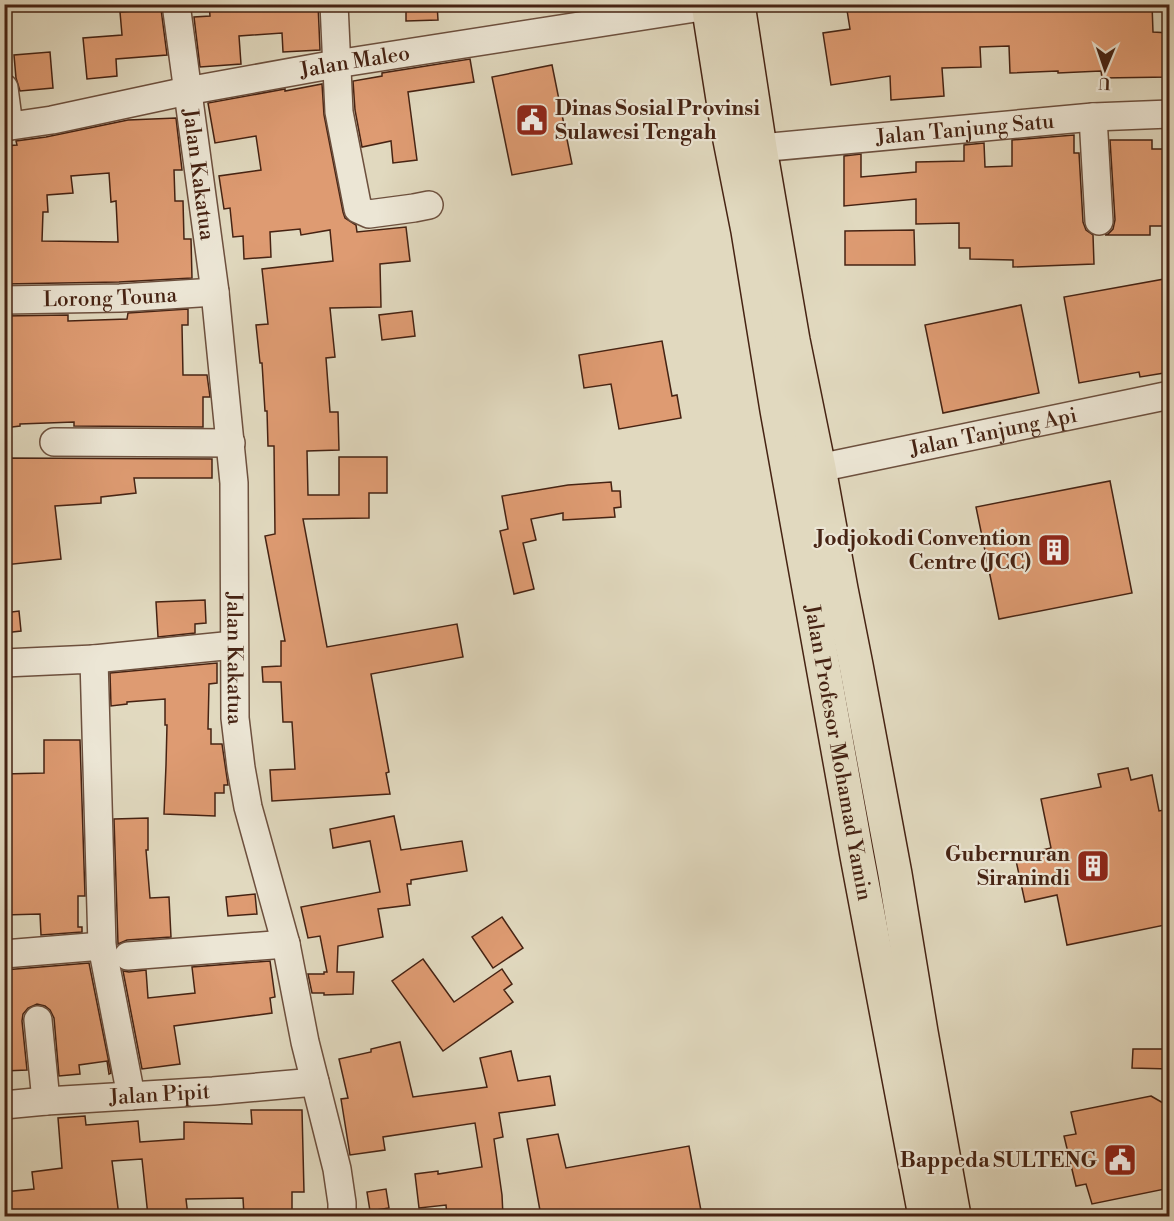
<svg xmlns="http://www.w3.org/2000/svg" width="1174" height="1221" font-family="'Libre Bodoni',serif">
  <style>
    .building { fill: #de9b72; stroke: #462313; stroke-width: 1.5; fill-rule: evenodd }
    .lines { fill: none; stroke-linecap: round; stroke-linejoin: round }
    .minor-casing { stroke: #6d503e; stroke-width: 30 }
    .major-casing { stroke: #462313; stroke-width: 36 }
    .minor { stroke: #ece6d5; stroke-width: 27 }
    .major { stroke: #e1d9bf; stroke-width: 33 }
    .labels { text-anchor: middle; stroke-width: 4.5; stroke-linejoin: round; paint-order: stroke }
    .street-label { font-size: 21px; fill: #462313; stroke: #ece6d5 }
    .poi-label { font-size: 21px; font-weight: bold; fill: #462313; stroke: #ece6d5; text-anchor: end }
  </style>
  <rect width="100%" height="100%" fill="#e1d9bf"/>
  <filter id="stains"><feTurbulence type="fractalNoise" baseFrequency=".00333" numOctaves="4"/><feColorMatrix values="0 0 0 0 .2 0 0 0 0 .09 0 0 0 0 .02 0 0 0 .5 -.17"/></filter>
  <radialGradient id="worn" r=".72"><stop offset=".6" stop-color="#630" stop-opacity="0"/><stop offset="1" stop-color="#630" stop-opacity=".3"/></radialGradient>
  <!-- building -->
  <path class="building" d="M209,4H318L320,50L283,52L282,33L239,36L241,64L200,67L194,17L210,16Z
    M406,4H437L438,20L406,21Z
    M846,4H1152L1153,32L1170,33V77L1102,78L1101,71L1058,73V71L1010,73L1009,46L980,47L981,67L942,68L944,96L891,100L890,76L831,85L823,33L850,29Z
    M161,9L167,55L116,59L117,76L87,79L83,38L122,35L120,12Z
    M50,52L53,88L20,91L16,78L14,55Z
    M470,59L474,82L408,92L417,160L393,163L391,141L362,147L355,110L353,81L382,76V73Z
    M552,65L572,164L512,175L492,77Z
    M322,84L324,115L343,212L345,218L356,225L357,232L406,227L410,261L380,264L381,307L330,308L335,357L326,358L330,412H338L339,450L307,451L308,495H339V457H387V493H369V518L303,519L327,647L457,624L463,657L371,674L389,772L386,773L390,794L272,801L270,770L295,769L292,722H283L281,682H263L262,667L281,666V641H285L265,536L275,534L274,446H268L267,411H265L262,363H260L256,325L268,324L262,269L333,261L330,230L301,235L300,229L270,232L271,257L244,259L243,236L233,237L230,208L224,209L219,176L261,170L256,136L215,143L208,103L285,89V91Z
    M176,118L182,170H174L175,201H183L184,239H191L192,278L119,282L4,284V146L17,145L16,141L46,137L128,120ZM109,173L111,202L116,201L118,242L42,241L43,212H48L47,195L73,193L71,176Z
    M1074,135V153H1079L1083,222L1086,230L1093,235L1094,264L1013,267V260L970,259V248H959V223L916,224V199L844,206V156L861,154V177L916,172V162L964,161V145L984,143L985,167L1012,166V140Z
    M1110,140H1152V149H1170V226H1150V235H1105L1108,234L1113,229L1115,220Z
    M914,230L915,265H845V231Z
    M1170,278V372L1140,377L1139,372L1079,383L1064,297Z
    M1021,305L1039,393L943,413L925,325Z
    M188,309V325H182L183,375H207L210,397H203V427L74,426V422L20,424V426L4,428V316L68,315V321L127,319L128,313Z
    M412,311L415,336L382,340L379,315Z
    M662,341L672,396L677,395L681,418L619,429L611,384L584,388L579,355Z
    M4,458L212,459V478H134L136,493L101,497V503L55,506L61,559L4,565Z
    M1110,481L1132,593L999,619L976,507Z
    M611,482L612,491H620L621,507L614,508L615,517L563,520V513L531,519L536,540L523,543L534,589L514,594L500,531L508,529L502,496L568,485Z
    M205,600L206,623L195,624V633L158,637L156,602Z
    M19,611L21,631L4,633V613Z
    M217,663V683L209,684L208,729H211V744H222L228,785H224V793H215V816L164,814L166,765L167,725H165V699L127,702V704L111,706L110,673Z
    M44,740H80L85,896H78V927H82V932L41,935L40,914L4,915V870H7V803H4V774L44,773Z
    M1128,768L1131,780L1152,775L1159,811L1170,809V924L1067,945L1057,895L1025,902L1015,856L1051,848L1041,799L1101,787L1098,774Z
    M394,816L401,850L462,841L467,871L411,880V884H407L410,905L378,909L383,937L338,946L337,972H354L353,994L324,995V993H312L308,974H324V972H327L320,936L308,938L301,907L380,892L370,841L333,848L330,829Z
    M148,818V850H146L150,898L169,897L171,937L127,940L118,944L114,819Z
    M255,894L257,914L228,916L226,897Z
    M502,917L523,948L493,968L472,937Z
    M423,959L454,1002L502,969L512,984L504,990L513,1002L443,1051L392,981Z
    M270,961L275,997L270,998L272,1013L174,1026L180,1064L142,1069L123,971L129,972L146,970L148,998L195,993L192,967Z
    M89,963L111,1073L109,1074L107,1061L79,1065L80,1074L59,1076L54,1018L50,1010L45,1006L37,1004L28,1008L23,1014L22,1021L27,1070L4,1071V970Z
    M400,1042L413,1097L487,1087L480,1058L511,1051L518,1081L550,1076L555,1105L499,1113L503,1137L494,1139L502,1195L503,1216H447L446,1205L419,1208L415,1174L438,1171V1174L482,1167L475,1123L383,1137L385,1150L350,1155L341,1099L348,1098L339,1059L371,1052V1049Z
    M1133,1049H1170V1069L1132,1068Z
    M1151,1096L1170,1107V1188L1092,1204L1086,1184L1076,1186L1064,1136L1076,1134L1071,1112Z
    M251,1110H302L304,1192H292V1216H244L243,1198L186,1199L188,1216H148L142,1159L112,1161L119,1216H4V1192L34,1189L32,1172L62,1168L58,1118L85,1116L86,1125L138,1121L140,1142L184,1139V1122L252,1124Z
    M558,1134L566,1168L689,1146L702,1216H541L527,1139Z
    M386,1189L389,1208L370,1211L367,1192Z"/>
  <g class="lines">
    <defs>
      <g id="minor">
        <path id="s1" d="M176,4L215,292L234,483L235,718L241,768L248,807L286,944L305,1042L337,1169L342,1203V1216"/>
        <path d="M334,4L339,112L358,209L369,214L414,208L429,205"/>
        <path d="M4,88L9,126"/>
        <path d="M1093,117L1099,221"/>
        <path id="s2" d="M4,127L52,120L187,91L336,64L708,6"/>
        <path id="s3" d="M760,148L1093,117L1170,114"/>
        <path id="s4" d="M4,300L120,298L215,292"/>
        <path d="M54,442L231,443"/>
        <path id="s5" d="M819,468L1170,395"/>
        <path d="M94,659L234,645"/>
        <path d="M4,663L94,659L102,946L131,1096"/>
        <path d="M4,954L102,946"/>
        <path d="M128,956L286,944"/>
        <path d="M38,1020L46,1101"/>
        <path id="s6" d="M4,1105L46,1101L213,1091L315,1082"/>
      </g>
      <g id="major">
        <path id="s7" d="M708,4L727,125L748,231L777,410L857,856L925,1216"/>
        <path d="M738,4L760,148L793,340L819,468L841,589L856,665L895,874L921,1032L954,1216"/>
      </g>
    </defs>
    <!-- minor casing -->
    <use href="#minor" class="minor-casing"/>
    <!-- major casing -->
    <use href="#major" class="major-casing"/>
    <!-- minor -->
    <use href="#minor" class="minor"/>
    <!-- major -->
    <use href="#major" class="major"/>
  </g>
  <!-- icons -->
  <defs>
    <symbol id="civic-square" viewBox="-11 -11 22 22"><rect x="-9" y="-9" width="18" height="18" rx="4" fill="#8f2418" stroke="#ece6d5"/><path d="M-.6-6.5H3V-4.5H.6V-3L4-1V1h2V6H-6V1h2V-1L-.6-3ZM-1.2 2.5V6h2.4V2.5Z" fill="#fff"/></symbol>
    <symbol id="building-square" viewBox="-11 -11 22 22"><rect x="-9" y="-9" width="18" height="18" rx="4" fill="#8f2418" stroke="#ece6d5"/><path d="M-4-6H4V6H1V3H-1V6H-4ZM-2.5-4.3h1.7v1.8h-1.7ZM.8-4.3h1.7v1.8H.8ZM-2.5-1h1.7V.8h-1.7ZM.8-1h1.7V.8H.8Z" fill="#fff"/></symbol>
  </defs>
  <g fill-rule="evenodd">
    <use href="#civic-square" x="513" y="101" width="38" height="38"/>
    <use href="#building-square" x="1035" y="531" width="38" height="38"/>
    <use href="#building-square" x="1074" y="847" width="38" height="38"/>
    <use href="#civic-square" x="1101" y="1141" width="38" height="38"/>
  </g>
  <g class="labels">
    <!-- street labels -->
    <g class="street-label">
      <text dy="7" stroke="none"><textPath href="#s2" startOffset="357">Jalan Maleo</textPath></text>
      <text dy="7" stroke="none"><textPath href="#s3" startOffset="206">Jalan Tanjung Satu</textPath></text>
      <text dy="7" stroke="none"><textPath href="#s1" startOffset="172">Jalan Kakatua</textPath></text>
      <text dy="7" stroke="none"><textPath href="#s4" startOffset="106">Lorong Touna</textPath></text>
      <text dy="7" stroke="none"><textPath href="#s5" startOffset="178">Jalan Tanjung Api</textPath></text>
      <text dy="7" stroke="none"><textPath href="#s1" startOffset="658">Jalan Kakatua</textPath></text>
      <text dy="7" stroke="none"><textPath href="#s7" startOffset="760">Jalan Profesor Mohamad Yamin</textPath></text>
      <text dy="7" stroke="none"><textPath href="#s6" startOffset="156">Jalan Pipit</textPath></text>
    </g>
    <!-- poi labels -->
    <g class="poi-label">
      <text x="555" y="115" text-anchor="start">Dinas Sosial Provinsi<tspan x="555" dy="24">Sulawesi Tengah</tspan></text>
      <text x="1031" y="545">Jodjokodi Convention<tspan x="1031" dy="24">Centre (JCC)</tspan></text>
      <text x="1070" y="861">Gubernuran<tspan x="1070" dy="24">Siranindi</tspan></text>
      <text x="1097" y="1167">Bappeda SULTENG</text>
    </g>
  </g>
  <!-- margin -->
  <rect width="1174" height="1221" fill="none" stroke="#e1d9bf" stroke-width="24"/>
  <rect x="6" y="6" width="1162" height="1209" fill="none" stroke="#462313" stroke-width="3"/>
  <rect x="12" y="12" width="1150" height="1197" fill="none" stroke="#462313" stroke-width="1.5"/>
  <!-- north arrow -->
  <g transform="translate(1105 69) rotate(182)" stroke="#ece6d5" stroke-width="4.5" paint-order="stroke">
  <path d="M0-4.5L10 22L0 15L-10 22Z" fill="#462313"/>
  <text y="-9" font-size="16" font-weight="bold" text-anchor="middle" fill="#462313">U</text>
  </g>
  <rect width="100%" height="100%" filter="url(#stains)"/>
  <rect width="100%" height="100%" fill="url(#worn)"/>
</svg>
